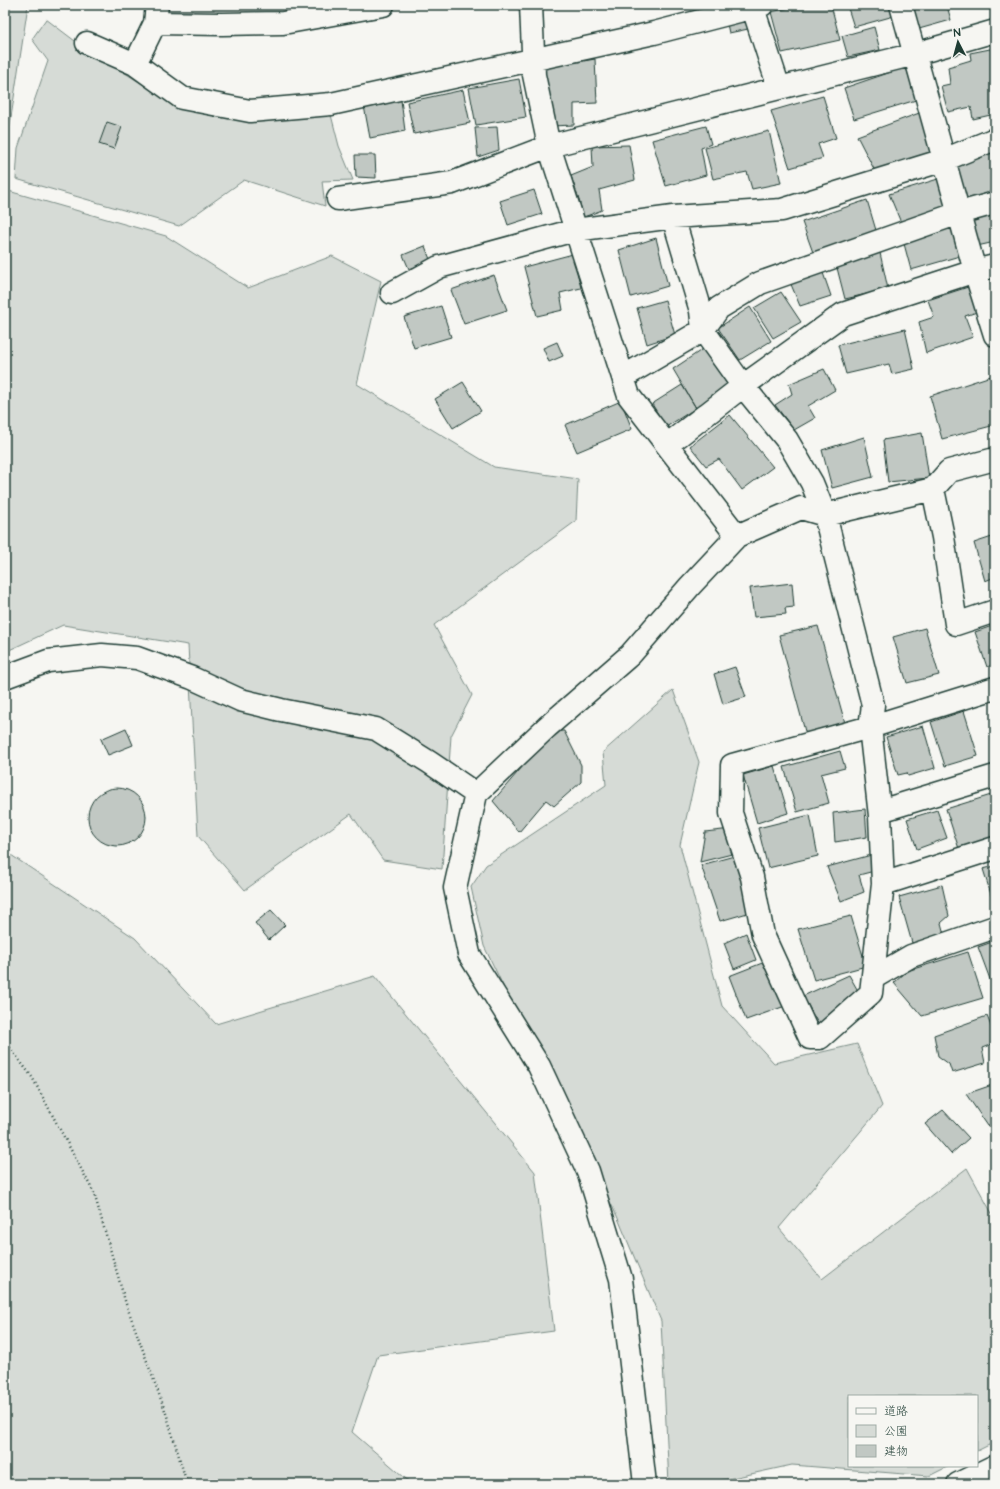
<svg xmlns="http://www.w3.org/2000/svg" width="1000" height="1489" font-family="'Architects Daughter','Klee One',sans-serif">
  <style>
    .green { fill: #d6dbd6; stroke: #7a8c85 }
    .building { fill: #c1c8c3; stroke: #1f3d34 }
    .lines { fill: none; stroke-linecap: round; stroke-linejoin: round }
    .minor-casing { stroke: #1f3d34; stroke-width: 25 }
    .path { stroke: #1f3d34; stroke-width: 2.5; stroke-dasharray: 1 3; stroke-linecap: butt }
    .minor { stroke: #f6f6f2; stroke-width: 22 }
  </style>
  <rect width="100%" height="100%" fill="#f6f6f2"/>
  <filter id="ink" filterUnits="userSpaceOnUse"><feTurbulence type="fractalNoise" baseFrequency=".025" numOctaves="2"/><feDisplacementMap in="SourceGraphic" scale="8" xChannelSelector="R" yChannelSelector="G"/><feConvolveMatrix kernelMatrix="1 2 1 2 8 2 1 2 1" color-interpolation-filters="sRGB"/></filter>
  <g filter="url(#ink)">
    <!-- green -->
    <path class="green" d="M5,5H28L5,157Z
      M46,19L79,44L182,109L330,111L339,146L353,180L322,181L325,206L244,180L179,226L16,179L18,148L48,61L32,39Z
      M5,190L166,236L248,288L332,256L381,281L357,384L494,467L578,479L576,521L434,625L472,695L451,736L442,869L383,860L351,814L245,890L198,836L188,645L63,625L5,652Z
      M673,690L699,762L680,845L722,1006L774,1063L857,1044L882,1106L779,1228L822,1279L967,1168L995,1219V1442L977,1451V1396H849V1466H949L929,1476L792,1465L705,1484H669L661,1321L617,1216L506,992L484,946L471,887L486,865L606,785L603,752Z
      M5,851L135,938L216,1024L375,976L535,1172L554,1331L378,1355L352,1432L412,1484H5Z"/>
    <!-- building -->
    <path class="building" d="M803,5H831L840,40L782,53L771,12Z
      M847,5H891L894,16L854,27Z
      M912,5H953L947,6L951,20L919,29Z
      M749,18L753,28L729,33L727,24Z
      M874,27L880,50L848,57L842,36Z
      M995,48V114L973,119L971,107L948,112L941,86L950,84L948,67L971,60L970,53Z
      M595,59L597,103L574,104V125L551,126L542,68Z
      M906,67L916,100L854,119L844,88Z
      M519,79L526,117L476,125L469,88Z
      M463,90L470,123L414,134L407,102Z
      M823,96L836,138L818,144L823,158L790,168L771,111Z
      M401,100L405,131L370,138L364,106Z
      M922,112L937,154L877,175L857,136Z
      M107,122L122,127L114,149L99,144Z
      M706,126L711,144L701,148L706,175L666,186L652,140Z
      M497,127L499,150L478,157L475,128Z
      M769,131L781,183L752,189L747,172L713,179L705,148Z
      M629,145L635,180L599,190L602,210L584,217L571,176L593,167L592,146Z
      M995,151V189L992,190L995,199L969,206L956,163Z
      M355,155H375L376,178L356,177Z
      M938,179L949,212L902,225L889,194Z
      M534,190L542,214L508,225L500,201Z
      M867,200L878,237L815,258L802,222Z
      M995,211V242L977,246L969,217Z
      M954,223L963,255L911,270L903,240Z
      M656,238L668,286L631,297L619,250Z
      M425,246L431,262L409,269L403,255Z
      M880,253L888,289L845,299L836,264Z
      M573,254L581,288L560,293L563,310L537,316L524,267Z
      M822,270L831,296L800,306L790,282Z
      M494,275L507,310L464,324L451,290Z
      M968,287L977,312L965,316L973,337L926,353L919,322L934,317L928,300Z
      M781,292L801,322L773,338L754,308Z
      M665,300L675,335L647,344L637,308Z
      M441,306L451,337L414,348L404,317Z
      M750,307L771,341L740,360L718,328Z
      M905,329L914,369L892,374L889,364L846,374L838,345Z
      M557,342L563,356L549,362L543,348Z
      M703,349L729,387L696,408L673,369Z
      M824,369L835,390L808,406L815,418L794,430L775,405L792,394L789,384Z
      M994,375L995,425L942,439L930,396Z
      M463,382L481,411L453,428L435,399Z
      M682,385L696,408L666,427L652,404Z
      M621,401L632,429L577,452L565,425Z
      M730,415L773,467L742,490L719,459L706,466L690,446Z
      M922,433L929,478L888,482L883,440Z
      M864,437L873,477L832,488L822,450Z
      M995,536V577L985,581L974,543Z
      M792,583L794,607L785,608L786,614L754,617L750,588Z
      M995,625V664L987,667L975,632Z
      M818,626L845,723L806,735L779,635Z
      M925,628L939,675L907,683L893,637Z
      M735,667L746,697L723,704L714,674Z
      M964,711L978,756L945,766L931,722Z
      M923,726L935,768L908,776L907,773L898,775L886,737Z
      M126,728L133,745L108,755L101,739Z
      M553,731H564L581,765V782L554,806L546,800L519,832L493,801Z
      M840,751L845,768L821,774L829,803L797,812L784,767Z
      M774,766L788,813L757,823L743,775Z
      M88 817a29 29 0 1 1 58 0a29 29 0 1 1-58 0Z
      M991,795L995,807V831L994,832L995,840L961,855L946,809Z
      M865,809L867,837L835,842L833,813Z
      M937,810L947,838L917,849L907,819Z
      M810,815L818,856L768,868L758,828Z
      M731,829L736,853L700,862L705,832Z
      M875,854L878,870L859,875L864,892L841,901L827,867Z
      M738,855L751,912L720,921L701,865Z
      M995,866V900L993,901L983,869Z
      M942,885L949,916L941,923L944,934L912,943L899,897Z
      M271,910L285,925L269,940L255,923Z
      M851,916L866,966L814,980L798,929Z
      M746,933L756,960L734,969L724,943Z
      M995,941V990H994L978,947Z
      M968,952L983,998L922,1016L894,983L907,971Z
      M770,960L788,1005L746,1020L729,976Z
      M849,975L861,996L821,1029L803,996Z
      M987,1016L995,1036V1043L982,1048L985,1063L952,1073L949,1064L938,1056L934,1035Z
      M995,1084V1125L988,1126L966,1094Z
      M943,1110L969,1138L951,1154L925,1124Z"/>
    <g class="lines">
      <defs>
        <path id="minor" d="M531,5L534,75L549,146L629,396L737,536
          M752,5L779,88
          M901,5L975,271L995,335
          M155,23L222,24L283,23L383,5
          M87,43L135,64L182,98L250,111L331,104L654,33L762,5
          M135,64L155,23L157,5
          M338,199L452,183L549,146L915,54L995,31
          M673,217L701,311L703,330L743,386L787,440L812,483L825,515L873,705L870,727L880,816L883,884L871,993L820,1038H810L763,935L752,877L731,813L732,765L870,727L995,688
          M392,293L439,267L575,230L673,217L782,210L944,160L995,139
          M623,377L703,330L719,308L760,283L959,213L995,203
          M667,445L743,386L843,314L975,271L995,266
          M933,489L943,537L956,624L995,611
          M5,677L48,661L102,655L137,658L192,678L240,700L281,710L376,729L429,762L476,794
          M880,811L995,776
          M883,884L995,848
          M873,978L911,956L995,927
          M645,1484L621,1279L588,1171L539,1066L469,954L455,888L476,794L547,727L630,655L690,586L737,536L801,508L825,515L933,489L949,471L995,459
          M958,1484L995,1466"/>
      </defs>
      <!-- minor casing -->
      <use href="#minor" class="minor-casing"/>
      <!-- path -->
      <path class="path" d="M5,1041L32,1077L94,1193L126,1304L167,1416L187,1484"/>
      <!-- minor -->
      <use href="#minor" class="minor"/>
    </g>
  </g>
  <!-- margin -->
  <rect width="1000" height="1489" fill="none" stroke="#f6f6f2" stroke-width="20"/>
  <rect x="10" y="10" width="980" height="1469" fill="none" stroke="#1f3d34" stroke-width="1.5" filter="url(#ink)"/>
  <!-- legend -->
  <rect x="848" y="1395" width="130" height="72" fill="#f6f6f2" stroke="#a0aca6"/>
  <rect x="856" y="1408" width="20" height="6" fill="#f6f6f2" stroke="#a0aca6"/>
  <text x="884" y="1415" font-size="12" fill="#1f3d34">道路</text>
  <rect x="856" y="1425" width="20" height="12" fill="#d6dbd6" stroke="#a0aca6"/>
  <text x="884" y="1435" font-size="12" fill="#1f3d34">公園</text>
  <rect x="856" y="1445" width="20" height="12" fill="#c1c8c3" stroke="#a0aca6"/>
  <text x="884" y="1455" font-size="12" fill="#1f3d34">建物</text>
  <!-- north arrow -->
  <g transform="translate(958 42) rotate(354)" stroke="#f6f6f2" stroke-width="3" paint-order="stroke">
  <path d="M0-3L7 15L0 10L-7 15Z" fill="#1f3d34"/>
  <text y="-6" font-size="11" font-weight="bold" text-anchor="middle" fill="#1f3d34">N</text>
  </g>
</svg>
